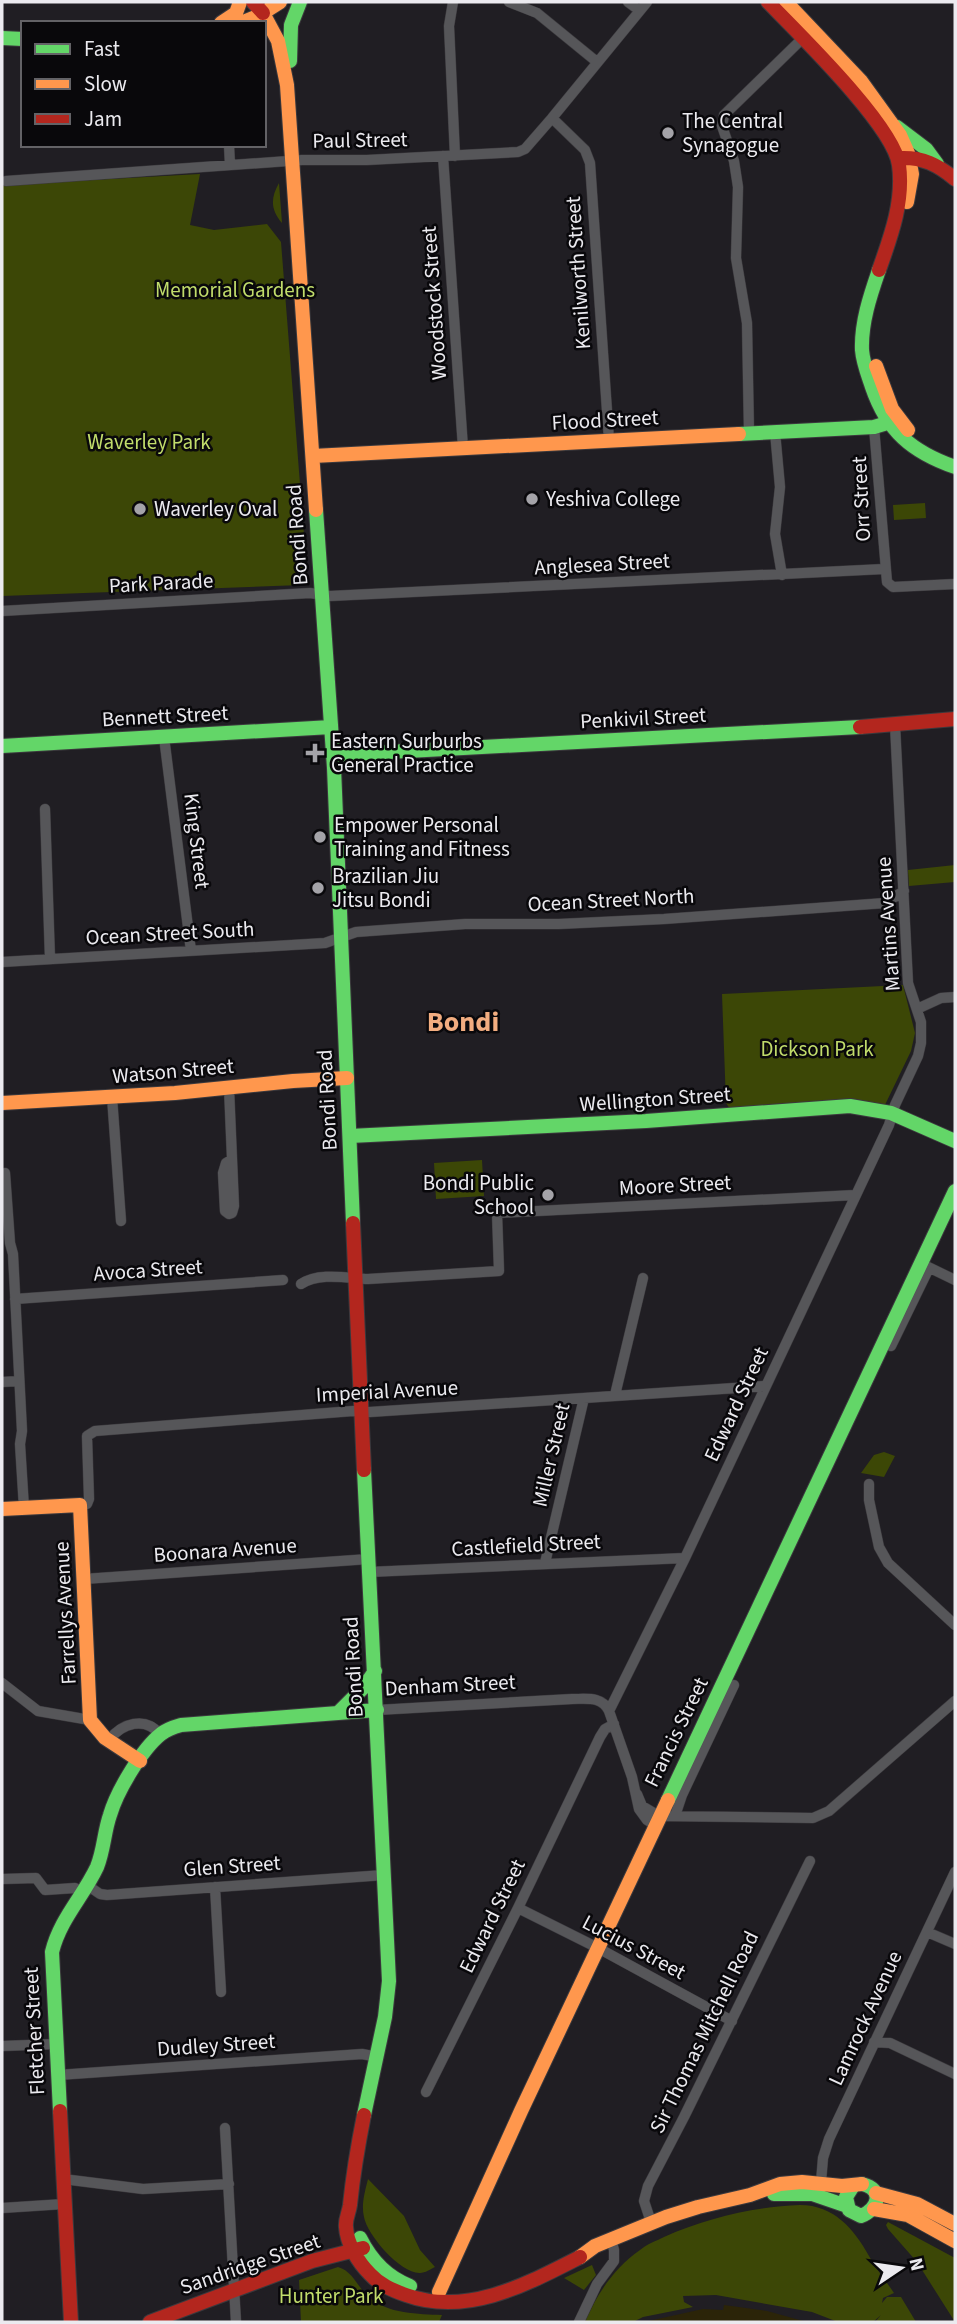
<svg xmlns="http://www.w3.org/2000/svg" width="957" height="2324" font-family="'Source Sans 3',sans-serif">
  <style>
    .green { fill: #3c4706 }
    .sand { fill: #2b2408 }
    .lines { fill: none; stroke-linecap: round; stroke-linejoin: round }
    .street-casing { stroke: #3b393d; stroke-width: 11 }
    .fast-casing { stroke: #3b393d; stroke-width: 16 }
    .slow-casing { stroke: #3b393d; stroke-width: 16 }
    .jam-casing { stroke: #3b393d; stroke-width: 16 }
    .street { stroke: #565659; stroke-width: 10 }
    .fast { stroke: #63d668; stroke-width: 14 }
    .slow { stroke: #ff974d; stroke-width: 14 }
    .jam { stroke: #b3261e; stroke-width: 14 }
    .poi-dot { fill: #a4a3a8; stroke: #09080b; stroke-width: 2.5 }
    .labels { text-anchor: middle; stroke-width: 5; stroke-linejoin: round; paint-order: stroke }
    .poi-label { font-size: 21px; fill: #ebeaef; stroke: #09080b; text-anchor: start }
    .street-label { font-size: 21px; fill: #ebeaef; stroke: #09080b }
    .park-label { font-size: 21px; fill: #c1dc6b; stroke: #09080b }
    .district-label { font-size: 28px; font-weight: bold; fill: #f2ad80; stroke: #09080b }
  </style>
  <rect width="100%" height="100%" fill="#201e23"/>
  <!-- green -->
  <path class="green" d="M200,174L190,225L214,230L267,224L281,242L307,573L301,585L2,596V185Z
    M279,183L282,223C271,210 270,199 279,183Z
    M925,503L926,518L894,520L893,505Z
    M955,865V882L909,886L908,870Z
    M903,985L915,1033L911,1051L883,1109L734,1115L726,1103L722,994Z
    M482,1160L484,1196L436,1199L434,1163Z
    M884,1452L895,1456L884,1477L861,1473L874,1455Z
    M368,2179L404,2216L420,2250L435,2267C431,2269 425,2273 420,2273C401,2274 367,2235 364,2217C361,2205 365,2191 368,2179Z
    M800,2205C834,2205 854,2229 869,2256C876,2269 886,2281 894,2293L883,2298L882,2303L887,2297H901L916,2322H875L881,2315L873,2322H838L812,2312L716,2295L683,2296L684,2302L693,2307L643,2317L633,2322H585C597,2294 614,2268 640,2250C647,2244 656,2241 664,2237C707,2218 753,2207 800,2205Z
    M888,2222L955,2258V2322L917,2262L888,2229L886,2225Z
    M592,2265L596,2275L584,2290L564,2278Z
    M338,2267C353,2271 357,2287 369,2297C387,2314 419,2314 442,2315L439,2322H301L299,2280Z"/>
  <!-- sand -->
  <path class="sand" d="M724,2305L767,2311L807,2322H644L703,2309L723,2310Z"/>
  <g class="lines">
    <defs>
      <path id="street" d="M453,2L449,26L455,156
        M509,2L537,13L597,62
        M628,2L639,10
        M552,118L585,150L590,163L609,440
        M229,145L230,165
        M443,156L463,448
        M6,181L302,160H367L518,152L525,149L552,118L647,2
        M874,427L887,582L893,587L955,584
        M775,432L780,487L775,534L782,575
        M749,433L747,323L736,258L738,187L734,161L722,126L724,115L803,38
        M2,611L310,593L330,596L884,569
        M164,737L191,951
        M45,809L50,959
        M2,962L325,943L356,932L465,924H559L664,919L885,903L904,891
        M917,1009L941,998L955,997
        M229,1088L234,1206L232,1213L229,1214L225,1211L223,1173L226,1163L231,1160
        M112,1097L121,1221
        M5,1173L10,1243L13,1254L22,1431L20,1444L24,1508
        M924,1265L955,1280
        M301,1284C319,1272 347,1278 368,1279L499,1271L497,1213L855,1195
        M15,1299L283,1280
        M891,1346L929,1268
        M2,1382L19,1381
        M615,1395L643,1278
        M869,1484V1500L879,1547L888,1563L955,1625
        M80,1505L87,1504L89,1499L87,1436L95,1431L353,1411L370,1412L766,1386
        M545,1563L584,1398
        M369,1572L685,1558
        M84,1579L369,1559
        M2,1683L38,1711L90,1720
        M377,1710L572,1699C587,1699 602,1696 609,1711L632,1777L639,1809L647,1820L655,1825
        M609,1711L685,1558L889,1125L895,1105L918,1056L921,1043V1022L908,983L895,725
        M109,1740C122,1723 145,1716 160,1734
        M637,1794L642,1806L659,1816L813,1818L829,1811L955,1701
        M675,1816L682,1795L734,1685
        M2,1879L36,1878L45,1890L75,1888L81,1892
        M87,1885L100,1894L107,1895L384,1875
        M215,1887L221,1992
        M518,1908L598,1948L732,2021
        M927,1932L955,1944
        M874,2042L890,2043L955,2074
        M2,2046L56,2044
        M58,2075L362,2054L378,2057
        M426,2092L518,1908L600,1737L605,1729L614,1724
        M225,2128L236,2322
        M63,2179L143,2189L229,2184
        M821,2182L823,2158L829,2139L955,1872
        M2,2208L64,2204
        M651,2222L644,2201L648,2186L684,2117L810,1861
        M579,2322L597,2284L614,2261V2250L611,2239"/>
      <path id="fast" d="M2,38L23,39
        M290,61L291,25L300,2
        M897,127L926,149L937,164
        M879,270C870,296 861,323 862,350C863,363 868,375 872,387C887,431 912,452 955,467
        M739,434L874,427L897,420
        M316,510L334,768L353,1223
        M2,746L331,727
        M333,755L860,727
        M350,1136L646,1121L850,1106L891,1113L955,1141
        M364,1470L389,1981L385,2017L364,2115
        M338,1713L364,1687L375,1671
        M668,1800L955,1191
        M60,2111L52,1952C60,1919 83,1897 97,1867C104,1850 104,1832 110,1815C117,1791 142,1749 161,1734C167,1729 174,1727 181,1725L377,1710
        M853,2186L846,2197L849,2210L861,2216C879,2209 884,2189 862,2184
        M774,2194H812L847,2206
        M360,2238C371,2260 386,2277 410,2286"/>
      <path id="slow" d="M786,2L861,81L900,135L908,153L912,174L907,202
        M263,13L278,41L287,85L316,510
        M221,23L236,13L240,2
        M241,23L258,16L280,2
        M876,366L892,409L908,430
        M313,456L739,434
        M2,1103L175,1093L293,1081L347,1078
        M2,1509L80,1505L90,1720L105,1738L140,1761
        M876,2193L917,2204L955,2224
        M874,2209L908,2215L955,2241
        M580,2257L595,2246L666,2217L698,2207L750,2195L780,2184L802,2182L842,2186L862,2184
        M439,2292L521,2111L668,1800"/>
      <path id="jam" d="M253,2L263,13
        M768,2C798,33 894,126 899,165C904,201 891,236 879,270
        M900,158C923,157 938,165 955,179
        M860,727L955,719
        M353,1223L364,1470
        M60,2111L71,2322
        M364,2115C358,2145 353,2175 350,2205C349,2213 345,2219 346,2227C347,2244 358,2262 370,2274C380,2285 392,2290 406,2295C467,2317 527,2284 580,2257
        M150,2322L312,2261L363,2248"/>
    </defs>
    <!-- street casing -->
    <use href="#street" class="street-casing"/>
    <!-- fast casing -->
    <use href="#fast" class="fast-casing"/>
    <!-- slow casing -->
    <use href="#slow" class="slow-casing"/>
    <!-- jam casing -->
    <use href="#jam" class="jam-casing"/>
    <!-- street -->
    <use href="#street" class="street"/>
    <!-- fast -->
    <use href="#fast" class="fast"/>
    <!-- slow -->
    <use href="#slow" class="slow"/>
    <!-- jam -->
    <use href="#jam" class="jam"/>
  </g>
  <!-- markers -->
  <g class="poi-dot">
    <circle cx="668" cy="133" r="7"/>
    <circle cx="532" cy="499" r="7"/>
    <circle cx="140" cy="509" r="7"/>
    <path d="M311.5 742.5h7v7h7v7h-7v7h-7v-7h-7v-7h7z"/>
    <circle cx="320" cy="837" r="7"/>
    <circle cx="318" cy="888" r="7"/>
    <circle cx="548" cy="1195" r="7"/>
  </g>
  <g class="labels">
    <!-- poi labels -->
    <g class="poi-label">
      <text x="682" y="128">The Central<tspan x="682" dy="24">Synagogue</tspan></text>
      <text x="546" y="506">Yeshiva College</text>
      <text x="154" y="516">Waverley Oval</text>
      <text x="331" y="748">Eastern Surburbs<tspan x="331" dy="24">General Practice</tspan></text>
      <text x="334" y="832">Empower Personal<tspan x="334" dy="24">Training and Fitness</tspan></text>
      <text x="332" y="883">Brazilian Jiu<tspan x="332" dy="24">Jitsu Bondi</tspan></text>
      <text x="534" y="1190" text-anchor="end">Bondi Public<tspan x="534" dy="24">School</tspan></text>
    </g>
    <!-- street labels -->
    <g class="street-label">
      <text transform="translate(360 140) rotate(-1)" y="7">Paul Street</text>
      <text transform="translate(578 273) rotate(-94)" y="7">Kenilworth Street</text>
      <text transform="translate(434 303) rotate(-94)" y="7">Woodstock Street</text>
      <text transform="translate(605 420) rotate(-3)" y="7">Flood Street</text>
      <text transform="translate(861 499) rotate(-93)" y="7">Orr Street</text>
      <text transform="translate(297 535) rotate(-94)" y="7">Bondi Road</text>
      <text transform="translate(602 564) rotate(-3)" y="7">Anglesea Street</text>
      <text transform="translate(161 583) rotate(-3)" y="7">Park Parade</text>
      <text transform="translate(165 716) rotate(-3)" y="7">Bennett Street</text>
      <text transform="translate(643 718) rotate(-3)" y="7">Penkivil Street</text>
      <text transform="translate(197 841) rotate(83)" y="7">King Street</text>
      <text transform="translate(611 900) rotate(-3)" y="7">Ocean Street North</text>
      <text transform="translate(888 924) rotate(-94)" y="7">Martins Avenue</text>
      <text transform="translate(170 933) rotate(-3)" y="7">Ocean Street South</text>
      <text transform="translate(173 1071) rotate(-5)" y="7">Watson Street</text>
      <text transform="translate(655 1099) rotate(-4)" y="7">Wellington Street</text>
      <text transform="translate(327 1100) rotate(-93)" y="7">Bondi Road</text>
      <text transform="translate(675 1185) rotate(-3)" y="7">Moore Street</text>
      <text transform="translate(148 1270) rotate(-4)" y="7">Avoca Street</text>
      <text transform="translate(387 1391) rotate(-3)" y="7">Imperial Avenue</text>
      <text transform="translate(736 1404) rotate(-65)" y="7">Edward Street</text>
      <text transform="translate(551 1455) rotate(-77)" y="7">Miller Street</text>
      <text transform="translate(526 1545) rotate(-3)" y="7">Castlefield Street</text>
      <text transform="translate(225 1550) rotate(-4)" y="7">Boonara Avenue</text>
      <text transform="translate(65 1613) rotate(-93)" y="7">Farrellys Avenue</text>
      <text transform="translate(353 1667) rotate(-93)" y="7">Bondi Road</text>
      <text transform="translate(450 1685) rotate(-3)" y="7">Denham Street</text>
      <text transform="translate(676 1732) rotate(-64)" y="7">Francis Street</text>
      <text transform="translate(232 1866) rotate(-4)" y="7">Glen Street</text>
      <text transform="translate(492 1916) rotate(-64)" y="7">Edward Street</text>
      <text transform="translate(634 1947) rotate(28)" y="7">Lucius Street</text>
      <text transform="translate(865 2018) rotate(-65)" y="7">Lamrock Avenue</text>
      <text transform="translate(34 2031) rotate(-93)" y="7">Fletcher Street</text>
      <text transform="translate(704 2032) rotate(-64)" y="7">Sir Thomas Mitchell Road</text>
      <text transform="translate(216 2045) rotate(-4)" y="7">Dudley Street</text>
      <text transform="translate(250 2264) rotate(-19)" y="7">Sandridge Street</text>
    </g>
    <!-- park labels -->
    <g class="park-label">
      <text x="235" y="297">Memorial Gardens</text>
      <text x="149" y="449">Waverley Park</text>
      <text x="817" y="1056">Dickson Park</text>
      <text x="331" y="2303">Hunter Park</text>
    </g>
    <!-- district labels -->
    <g class="district-label">
      <text x="463" y="1031">Bondi</text>
    </g>
  </g>
  <!-- border -->
  <rect width="957" height="2324" fill="none" stroke="#ebeaef" stroke-width="7"/>
  <!-- legend -->
  <rect x="21" y="21" width="245" height="126" fill="#09080b" stroke="#636266" stroke-width="2"/>
  <rect x="35" y="44" width="35" height="10" fill="#63d668" stroke="#636266" stroke-width="2"/>
  <text x="84" y="56" font-size="21" fill="#ebeaef">Fast</text>
  <rect x="35" y="79" width="35" height="10" fill="#ff974d" stroke="#636266" stroke-width="2"/>
  <text x="84" y="91" font-size="21" fill="#ebeaef">Slow</text>
  <rect x="35" y="114" width="35" height="10" fill="#b3261e" stroke="#636266" stroke-width="2"/>
  <text x="84" y="126" font-size="21" fill="#ebeaef">Jam</text>
  <!-- north arrow -->
  <g transform="translate(901 2268) rotate(77)" stroke="#09080b" stroke-width="5" paint-order="stroke">
  <path d="M0-5L12 26L0 18L-12 26Z" fill="#ebeaef"/>
  <text y="-10" font-size="19" font-weight="bold" text-anchor="middle" fill="#ebeaef">N</text>
  </g>
</svg>
